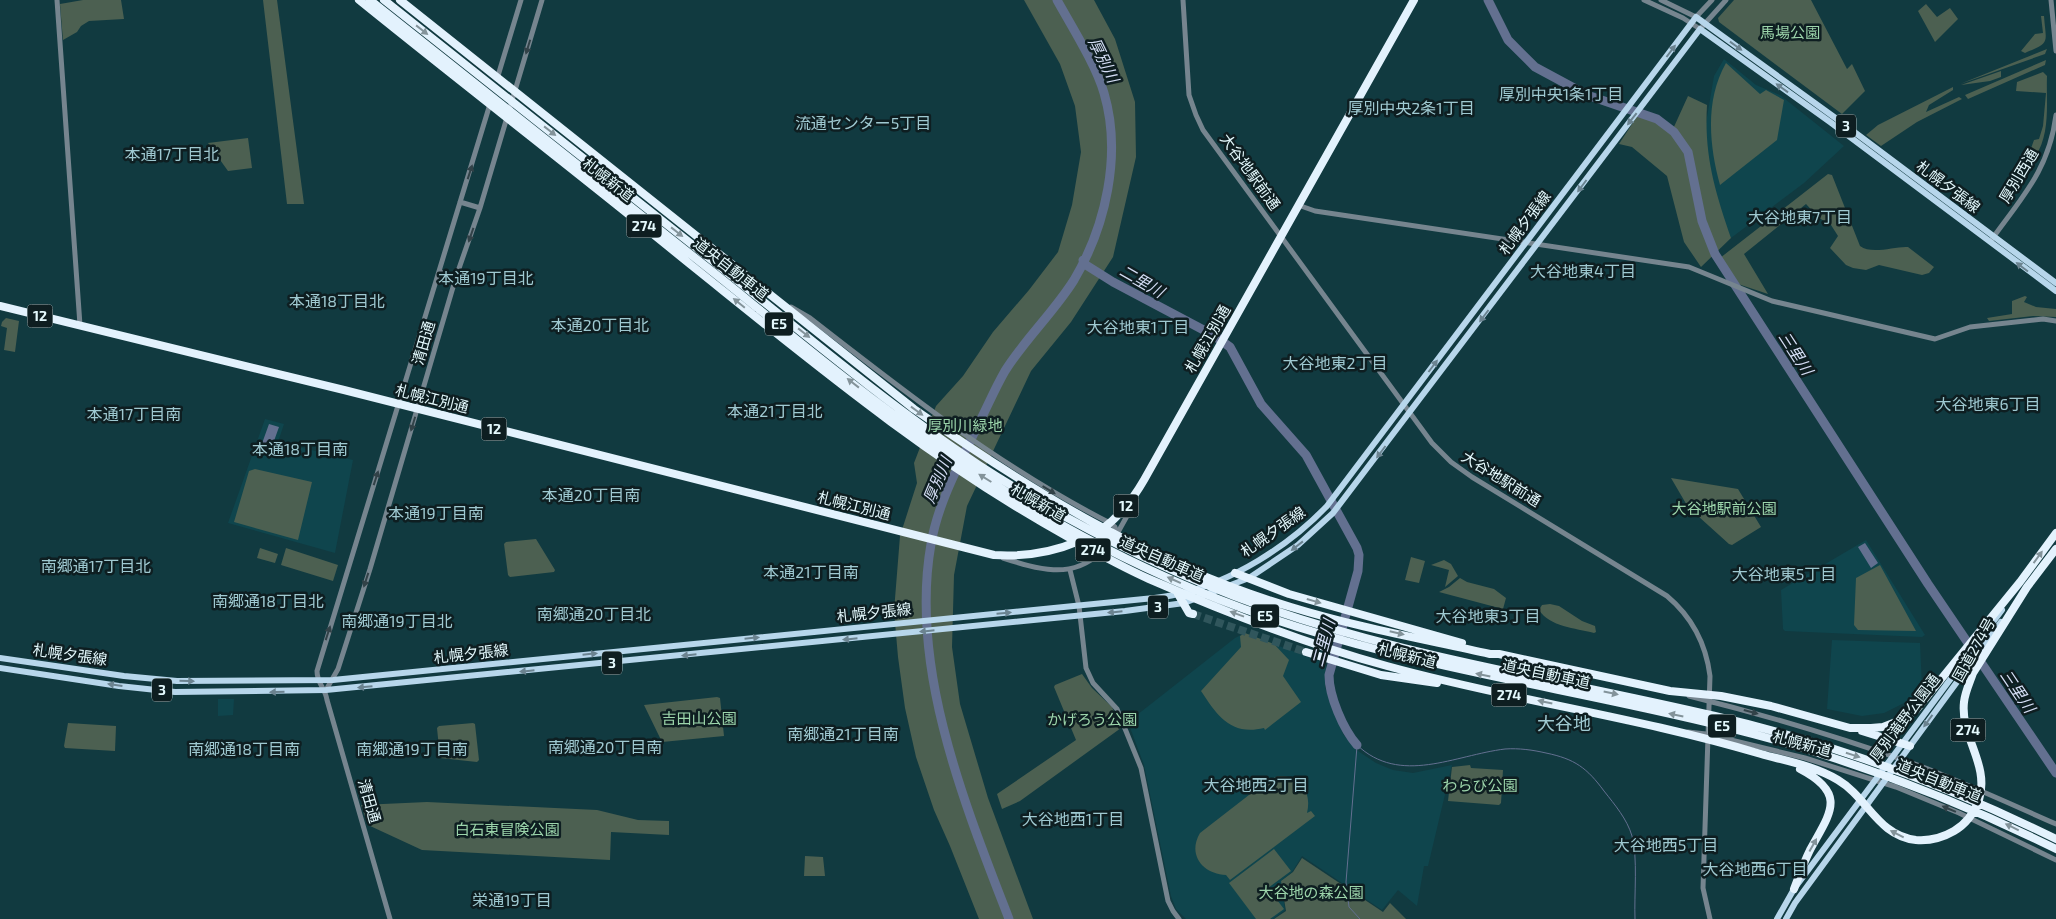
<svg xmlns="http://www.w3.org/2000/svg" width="2056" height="919" font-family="'Exo 2','Noto Sans JP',sans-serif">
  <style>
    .built { fill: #0f454d }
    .green { fill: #4c6051 }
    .water { fill: #637090 }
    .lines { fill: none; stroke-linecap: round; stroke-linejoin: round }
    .stream { stroke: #637090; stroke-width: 1 }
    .river { stroke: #637090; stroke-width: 9 }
    .highway-tunnel { stroke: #30565c; stroke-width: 8; stroke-dasharray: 8 4; stroke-linecap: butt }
    .minor { stroke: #76858f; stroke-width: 5 }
    .major { stroke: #b7d6eb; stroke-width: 6 }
    .highway { stroke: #e3f2fd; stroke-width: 8 }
    .oneway { fill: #83939a }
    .oneway2 { fill: #6b8390 }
    .oneway3 { fill: #324248 }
    .labels { text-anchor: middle; stroke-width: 5; stroke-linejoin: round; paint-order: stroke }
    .shield { fill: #0e1e21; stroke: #a3b7ba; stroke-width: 1 }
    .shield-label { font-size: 14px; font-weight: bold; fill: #e3f8fc }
    .park-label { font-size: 15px; fill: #9cd5ab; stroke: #0e1e21 }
    .street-label { font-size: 15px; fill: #e3f8fc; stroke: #0e1e21 }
    .water-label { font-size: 16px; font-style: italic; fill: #d4ddf4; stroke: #0e1e21 }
    .neighbourhood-label { font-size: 16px; fill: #9fc9d1; stroke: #0e1e21 }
    .quarter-label { font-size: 18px; fill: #9fc9d1; stroke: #0e1e21 }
  </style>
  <rect width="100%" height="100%" fill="#113a40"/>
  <!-- built -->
  <path class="built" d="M1724,59L1756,85L1780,95L1844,146L1804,183L1731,238L1720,212L1715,191L1708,160L1705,129L1714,76Z
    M265,419L284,424L278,442L353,460L335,553L228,523Z
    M1866,540L1925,635L1922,637L1785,631L1783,629L1781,590Z
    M1245,633L1326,664L1325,687L1343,734L1358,751L1376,763L1393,770L1413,773L1452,765L1428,866H1424L1417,906L1398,890L1382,910L1302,856L1292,872L1281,881L1285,910L1273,919H1186L1176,909L1171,896L1144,765L1128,722L1235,638Z
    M1832,640L1920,643L1922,687L1908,701L1884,713L1862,716L1827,709Z
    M218,699H234L233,715L218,716Z"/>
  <!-- green -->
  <path class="green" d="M83,0H121L124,19L89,21L81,26L77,32L63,40L60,4Z
    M263,0H277L304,204H287Z
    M1024,0H1094L1115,39L1135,102L1136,157L1113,257L1071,322L1031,371L967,506L954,575L952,647L960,704L988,798L1033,919H979L950,846L934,810L916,757L905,708L898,657L894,611L900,536L917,483L914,463L936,406L963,376L993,332L1029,290L1058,252L1072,205L1081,152L1075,106L1060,64Z
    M1734,0H1811L1847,69L1852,64L1865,91L1842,114L1719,22L1718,18Z
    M1926,4L1937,17L1950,8L1958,19L1935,42L1918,11Z
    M2041,16H2044C2046,43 2051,42 2025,53L2021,51L2035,34L2043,33Z
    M2047,49L2045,54L1960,84Z
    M2046,60L2045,65L1968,99L1965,95Z
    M1726,63L1760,94L1766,90L1784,100L1777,140L1720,185C1709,145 1705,100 1726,63Z
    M2001,71V77L1990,81L1961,85Z
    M2043,72L2047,76C2046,103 2051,133 2035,157L2029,154L2034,140L2039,139L2043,126L2046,93L2016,91L2017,82Z
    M1953,87V90L1929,105L1926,112L1959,97L1962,99L1917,122L1881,146L1866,135L1878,125Z
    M1688,96L1707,105C1704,156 1715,191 1731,238L1701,267L1684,242L1667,176L1632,147L1619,144L1638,115L1673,129Z
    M248,138L252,168L228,171L208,143Z
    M1828,174L1832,175L1860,246C1872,255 1895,246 1908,247L1934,267L1929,273L1922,275L1879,265L1866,270L1853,268L1846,265L1830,248L1838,236L1831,225L1819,218L1806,204L1744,254L1768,294L1735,283L1720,258Z
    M2025,296L2027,297L2024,302L2036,307L2056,309V317L2033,316L1989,321L1987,318L2012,314V301Z
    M6,318L19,321L15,352L4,350L7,328L1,326L2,322Z
    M255,469L312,482L298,540L234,522L249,471Z
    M1671,478L1738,489L1761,527L1732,545L1729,544L1688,507Z
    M536,539L555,570L554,572L510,577L508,575L504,544L506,542Z
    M260,548L278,554L275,563L257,558Z
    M286,548L338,565L333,581L281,565Z
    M1411,557L1425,561L1419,583L1405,580Z
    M1444,560L1451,564L1458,576L1445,587L1449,570L1431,565Z
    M1880,565L1916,631L1858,630L1854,625L1856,578Z
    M1460,578L1467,582L1494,589L1506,598L1503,609L1439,592L1449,587Z
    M1550,604L1559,606L1582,621L1595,626L1596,632L1594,633C1575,628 1550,627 1539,610L1542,605Z
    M1245,633L1274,644L1289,660L1283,676L1301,702L1265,730L1264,728C1230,736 1217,715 1201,691L1241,647L1240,636Z
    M1082,674L1092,688L1112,707L1121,728L1020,801L1002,809L997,794L1076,740L1054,687L1055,685Z
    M717,697L720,698L724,736L662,742L644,705Z
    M68,723L116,726L115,751L65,748L64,746Z
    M473,723L475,724L479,760L477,762L440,758L437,728L439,726Z
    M1470,765L1471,768L1503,770L1501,803L1499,805L1448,801L1452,767Z
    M1278,776C1301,775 1312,792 1307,813L1311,811L1315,816L1230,880L1226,875C1203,874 1187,855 1200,833L1267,781Z
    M427,802L597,810L638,820L669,821V835L611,832L610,860L422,850L368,825L361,805Z
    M1274,849L1291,871L1268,888L1284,909L1270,919H1256L1229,883Z
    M805,856L823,857L825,876H804Z
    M1302,858L1383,912L1390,903L1406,919H1274L1286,911L1281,881L1293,872Z"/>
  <!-- water -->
  <path class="water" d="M269,424L279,427L270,452L260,449Z
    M1865,543L1878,563L1871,568L1858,547Z"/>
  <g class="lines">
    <!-- stream -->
    <path class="stream" d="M1357,745C1400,786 1455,755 1505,749C1519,748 1533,750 1546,753C1575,759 1587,768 1604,791C1615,805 1627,819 1632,836C1638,858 1634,895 1635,919
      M1357,746L1346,882L1349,907L1360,919"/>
    <!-- river -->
    <path class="river" d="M1488,0L1508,40L1535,67L1587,95L1657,119L1674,132L1688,152L1702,221L1715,254L1928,584L2056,773
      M1083,260L1086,265L1113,282L1213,335L1230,347L1261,404L1306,455L1357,548L1359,555L1358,571L1329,675C1329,696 1343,729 1357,745
      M1009,919C965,805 909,668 931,544C938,503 958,467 976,429C986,410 994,390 1005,371C1025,339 1054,312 1074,280C1106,226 1122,154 1104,93C1096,65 1072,27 1057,0"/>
    <!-- highway-tunnel -->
    <path class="highway-tunnel" d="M1193,614L1306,652"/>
    <!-- minor -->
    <path class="minor" d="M57,0L80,325
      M1183,0L1189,95L1196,115L1203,130L1432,443L1451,462L1472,477L1667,596C1692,617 1706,644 1710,676L1703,888L1710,919
      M1644,0L1683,18L1700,29L1726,0
      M1661,0L1696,17L1712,0
      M2051,0L2056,51
      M497,79L521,0
      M460,202L480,208
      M1298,205L1315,211L1689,267L1772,301L1935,339L1970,327L2043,319L2056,321
      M1992,239C2022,197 2049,170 2056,115
      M439,272L456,277
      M791,307L810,318C906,393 1002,468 1110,523L1115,527L1116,535
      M1117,534L1132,507L1134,498
      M1003,558C1037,569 1071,580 1100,553
      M1070,570L1079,606L1086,668L1093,683L1117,709L1141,768L1168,901L1173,911L1179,919
      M326,690L338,669L370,569L456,277L480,208L542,0
      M1689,696C1765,715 1839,737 1912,763C1961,781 2008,803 2056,824
      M1688,732L1706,734L1805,758L1896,787L1959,813L2056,860
      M390,919L327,700C325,687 317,684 317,671L490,104"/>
    <!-- major -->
    <path class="major" d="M0,658L124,676L177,681L333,680L1144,599C1155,598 1166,597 1178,594C1232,582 1289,546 1327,506L1696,17L1841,122L2056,283
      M0,668L119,686L175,692L326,690L1125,611L1184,603L1249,578L1298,545L1333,513L1700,29L1830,122L2056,291
      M1777,919L1794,889L2002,610
      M1786,919L1795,903L2001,622"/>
    <!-- highway -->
    <path class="highway" d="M359,0C469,89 581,175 691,265C812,362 932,462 1068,537C1095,552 1122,567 1149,579C1225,612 1306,644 1387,666C1510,700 1638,717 1761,754C1786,761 1815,766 1838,780C1867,797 1878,836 1916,840C1929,841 1942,838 1954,831C1966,824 1974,813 1979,800C1990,764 1960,737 1964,702C1965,692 1970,682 1973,673L2027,587L2056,549
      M370,0C486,92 602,184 718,276C790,334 862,394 939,447C1025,508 1119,560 1218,599C1380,663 1553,684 1722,726C1840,755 1947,795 2056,849
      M384,0C499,91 614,182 728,273C810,339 891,407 979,465C1059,517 1144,561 1234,596C1389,655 1554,678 1715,716C1834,744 1947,785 2056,839
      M400,0L914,409C1030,490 1154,567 1291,607C1356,627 1423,639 1490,654H1499L1670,691L1721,696L1771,706L1850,728H1871L1883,727L1901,720L1916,710L2020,582L2056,533
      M0,306L344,390L994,555C1025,557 1051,553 1079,541
      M1101,530C1119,517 1133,499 1144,480L1414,0
      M1235,573L1289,594L1462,643
      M1178,594L1189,613L1193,614
      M1306,652L1381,675L1437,683
      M1862,731L1910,746
      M1794,889C1799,876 1804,862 1810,850C1830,813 1848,794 1800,769"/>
  </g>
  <!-- one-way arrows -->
  <defs><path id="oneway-solid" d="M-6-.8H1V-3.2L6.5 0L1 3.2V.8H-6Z" transform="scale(1.25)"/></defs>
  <g class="oneway">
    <use href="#oneway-solid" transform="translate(422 30) rotate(38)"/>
    <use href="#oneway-solid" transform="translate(550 131) rotate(38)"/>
    <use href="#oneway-solid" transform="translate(677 232) rotate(38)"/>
    <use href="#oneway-solid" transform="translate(739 303) rotate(-141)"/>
    <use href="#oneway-solid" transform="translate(804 333) rotate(38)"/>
    <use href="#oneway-solid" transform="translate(853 383) rotate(-142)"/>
    <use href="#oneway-solid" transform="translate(917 411) rotate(36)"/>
    <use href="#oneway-solid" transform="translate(985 478) rotate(-148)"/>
    <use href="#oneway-solid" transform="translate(2038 557) rotate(-54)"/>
    <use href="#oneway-solid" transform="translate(1174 580) rotate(-156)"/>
    <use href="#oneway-solid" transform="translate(1314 601) rotate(16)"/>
    <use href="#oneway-solid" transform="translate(1237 614) rotate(-160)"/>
    <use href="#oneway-solid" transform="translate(1397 633) rotate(13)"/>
    <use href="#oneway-solid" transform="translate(1483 675) rotate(-168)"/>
    <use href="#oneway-solid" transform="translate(1611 693) rotate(12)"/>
    <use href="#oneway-solid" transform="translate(1545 702) rotate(-168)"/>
    <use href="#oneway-solid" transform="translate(1676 715) rotate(-168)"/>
    <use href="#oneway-solid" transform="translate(1853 755) rotate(18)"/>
    <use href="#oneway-solid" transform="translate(2012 827) rotate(-154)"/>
    <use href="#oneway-solid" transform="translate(1897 834) rotate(-153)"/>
    <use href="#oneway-solid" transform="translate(1813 845) rotate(-61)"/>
  </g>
  <g class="oneway2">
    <use href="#oneway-solid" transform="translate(1736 46) rotate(36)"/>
    <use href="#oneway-solid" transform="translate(1671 51) rotate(-53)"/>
    <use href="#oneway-solid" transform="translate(1782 88) rotate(-144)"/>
    <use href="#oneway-solid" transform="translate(1632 119) rotate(128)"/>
    <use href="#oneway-solid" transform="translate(1582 186) rotate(127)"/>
    <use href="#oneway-solid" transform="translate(2022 267) rotate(-143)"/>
    <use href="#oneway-solid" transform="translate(1484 316) rotate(127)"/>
    <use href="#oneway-solid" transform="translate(1433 366) rotate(-53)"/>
    <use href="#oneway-solid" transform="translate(1381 452) rotate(127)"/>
    <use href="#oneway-solid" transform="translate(1297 546) rotate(142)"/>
    <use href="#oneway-solid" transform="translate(1115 612) rotate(174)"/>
    <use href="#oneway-solid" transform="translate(1004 613) rotate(-5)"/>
    <use href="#oneway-solid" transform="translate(927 631) rotate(174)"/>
    <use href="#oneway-solid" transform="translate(752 638) rotate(-6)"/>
    <use href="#oneway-solid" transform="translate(850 639) rotate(174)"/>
    <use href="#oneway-solid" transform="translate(590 654) rotate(-6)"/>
    <use href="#oneway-solid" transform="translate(689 655) rotate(174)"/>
    <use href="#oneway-solid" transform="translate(527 671) rotate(174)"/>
    <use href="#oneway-solid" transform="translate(187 681) rotate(1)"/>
    <use href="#oneway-solid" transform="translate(115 685) rotate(-172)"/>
    <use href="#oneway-solid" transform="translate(365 687) rotate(175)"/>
    <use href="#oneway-solid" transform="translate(277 692) rotate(179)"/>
    <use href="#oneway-solid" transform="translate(1928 721) rotate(126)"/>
  </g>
  <g class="oneway3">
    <use href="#oneway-solid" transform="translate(528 47) rotate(107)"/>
    <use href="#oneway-solid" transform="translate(470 172) rotate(-72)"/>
    <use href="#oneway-solid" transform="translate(471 235) rotate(109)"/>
    <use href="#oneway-solid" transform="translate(413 424) rotate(107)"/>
    <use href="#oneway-solid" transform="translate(376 478) rotate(-72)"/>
    <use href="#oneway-solid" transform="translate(1049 490) rotate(31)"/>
    <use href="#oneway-solid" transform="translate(366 580) rotate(108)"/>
    <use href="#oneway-solid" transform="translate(328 633) rotate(-72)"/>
    <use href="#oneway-solid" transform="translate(1751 712) rotate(15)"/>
    <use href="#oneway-solid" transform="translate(1949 809) rotate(-157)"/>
  </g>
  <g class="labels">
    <!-- shield labels -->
    <g class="shield">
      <rect x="1836" y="114.5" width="20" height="23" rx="4"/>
      <rect x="626.5" y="214.5" width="35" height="23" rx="4"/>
      <rect x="27.5" y="304.5" width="25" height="23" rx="4"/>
      <rect x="765" y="312.5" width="28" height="23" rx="4"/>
      <rect x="481.5" y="417.5" width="25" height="23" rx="4"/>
      <rect x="1113.5" y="494.5" width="25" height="23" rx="4"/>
      <rect x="1075.5" y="538.5" width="35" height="23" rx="4"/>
      <rect x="1148" y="595.5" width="20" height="23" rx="4"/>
      <rect x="1251" y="604.5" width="28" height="23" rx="4"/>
      <rect x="602" y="651.5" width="20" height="23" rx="4"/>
      <rect x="152" y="678.5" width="20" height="23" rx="4"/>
      <rect x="1491.5" y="683.5" width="35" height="23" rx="4"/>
      <rect x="1708" y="714.5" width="28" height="23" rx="4"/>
      <rect x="1950.5" y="718.5" width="35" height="23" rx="4"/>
    </g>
    <g class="shield-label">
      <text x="1846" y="131">3</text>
      <text x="644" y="231">274</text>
      <text x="40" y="321">12</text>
      <text x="779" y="329">E5</text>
      <text x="494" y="434">12</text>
      <text x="1126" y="511">12</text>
      <text x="1093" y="555">274</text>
      <text x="1158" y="612">3</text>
      <text x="1265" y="621">E5</text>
      <text x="612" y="668">3</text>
      <text x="162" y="695">3</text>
      <text x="1509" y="700">274</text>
      <text x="1722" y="731">E5</text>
      <text x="1968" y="735">274</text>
    </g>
    <!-- park labels -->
    <g class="park-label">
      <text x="1790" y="38">馬場公園</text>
      <text x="965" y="431">厚別川緑地</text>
      <text x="1724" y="514">大谷地駅前公園</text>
      <text x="699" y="724">吉田山公園</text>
      <text x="1092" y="725">かげろう公園</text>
      <text x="1480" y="791">わらび公園</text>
      <text x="507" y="835">白石東冒険公園</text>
      <text x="1311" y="898">大谷地の森公園</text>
    </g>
    <!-- street labels -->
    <g class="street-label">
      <text transform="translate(1250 172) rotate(54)" y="5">大谷地駅前通</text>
      <text transform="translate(2019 176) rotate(-59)" y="5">厚別西通</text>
      <text transform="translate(608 180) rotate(38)" y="5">札幌新道</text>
      <text transform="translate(1948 187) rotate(37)" y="5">札幌夕張線</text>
      <text transform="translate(1525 223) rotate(-53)" y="5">札幌夕張線</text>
      <text transform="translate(731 269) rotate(38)" y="5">道央自動車道</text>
      <text transform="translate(1208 339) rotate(-60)" y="5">札幌江別通</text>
      <text transform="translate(424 343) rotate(-74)" y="5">清田通</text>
      <text transform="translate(432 399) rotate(14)" y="5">札幌江別通</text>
      <text transform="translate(1501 479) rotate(32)" y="5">大谷地駅前通</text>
      <text transform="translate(1038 503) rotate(30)" y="5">札幌新道</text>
      <text transform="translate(854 506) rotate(14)" y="5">札幌江別通</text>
      <text transform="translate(1273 532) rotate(-35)" y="5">札幌夕張線</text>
      <text transform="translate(1162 559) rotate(24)" y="5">道央自動車道</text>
      <text transform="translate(874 613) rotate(-6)" y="5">札幌夕張線</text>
      <text transform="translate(1974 650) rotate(-61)" y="5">国道274号</text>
      <text transform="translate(471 654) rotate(-6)" y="5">札幌夕張線</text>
      <text transform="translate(70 655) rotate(8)" y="5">札幌夕張線</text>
      <text transform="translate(1407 656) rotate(14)" y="5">札幌新道</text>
      <text transform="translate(1546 674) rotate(12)" y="5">道央自動車道</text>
      <text transform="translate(1905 718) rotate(-53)" y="5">厚別滝野公園通</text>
      <text transform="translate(1802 744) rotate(15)" y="5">札幌新道</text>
      <text transform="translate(1939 781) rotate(22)" y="5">道央自動車道</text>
      <text transform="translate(369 801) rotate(74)" y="5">清田通</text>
    </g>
    <!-- water labels -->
    <g class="water-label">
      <text transform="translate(1104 60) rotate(64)" y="6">厚別川</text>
      <text transform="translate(1142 281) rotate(30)" y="6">二里川</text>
      <text transform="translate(1796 353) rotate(57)" y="6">三里川</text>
      <text transform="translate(937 480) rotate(-67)" y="6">厚別川</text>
      <text transform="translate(1323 643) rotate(-75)" y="6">二里川</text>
      <text transform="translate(2018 691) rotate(56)" y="6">三里川</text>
    </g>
    <!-- neighbourhood labels -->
    <g class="neighbourhood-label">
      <text x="1561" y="100">厚別中央1条1丁目</text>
      <text x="1411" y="114">厚別中央2条1丁目</text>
      <text x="863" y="129">流通センター5丁目</text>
      <text x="172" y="160">本通17丁目北</text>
      <text x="1800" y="223">大谷地東7丁目</text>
      <text x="1583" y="277">大谷地東4丁目</text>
      <text x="486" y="284">本通19丁目北</text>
      <text x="337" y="307">本通18丁目北</text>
      <text x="600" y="331">本通20丁目北</text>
      <text x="1138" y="333">大谷地東1丁目</text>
      <text x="1335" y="369">大谷地東2丁目</text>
      <text x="1988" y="410">大谷地東6丁目</text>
      <text x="775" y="417">本通21丁目北</text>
      <text x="134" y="420">本通17丁目南</text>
      <text x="300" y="455">本通18丁目南</text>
      <text x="591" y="501">本通20丁目南</text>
      <text x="436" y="519">本通19丁目南</text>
      <text x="96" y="572">南郷通17丁目北</text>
      <text x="811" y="578">本通21丁目南</text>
      <text x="1784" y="580">大谷地東5丁目</text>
      <text x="268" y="607">南郷通18丁目北</text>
      <text x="594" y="620">南郷通20丁目北</text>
      <text x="1488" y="622">大谷地東3丁目</text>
      <text x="397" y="627">南郷通19丁目北</text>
      <text x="843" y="740">南郷通21丁目南</text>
      <text x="605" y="753">南郷通20丁目南</text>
      <text x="244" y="755">南郷通18丁目南</text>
      <text x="412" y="755">南郷通19丁目南</text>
      <text x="1256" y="791">大谷地西2丁目</text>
      <text x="1073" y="825">大谷地西1丁目</text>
      <text x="1666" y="851">大谷地西5丁目</text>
      <text x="1755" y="875">大谷地西6丁目</text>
      <text x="512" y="906">栄通19丁目</text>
    </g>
    <!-- quarter labels -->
    <g class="quarter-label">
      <text x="1564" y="730">大谷地</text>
    </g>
  </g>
</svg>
